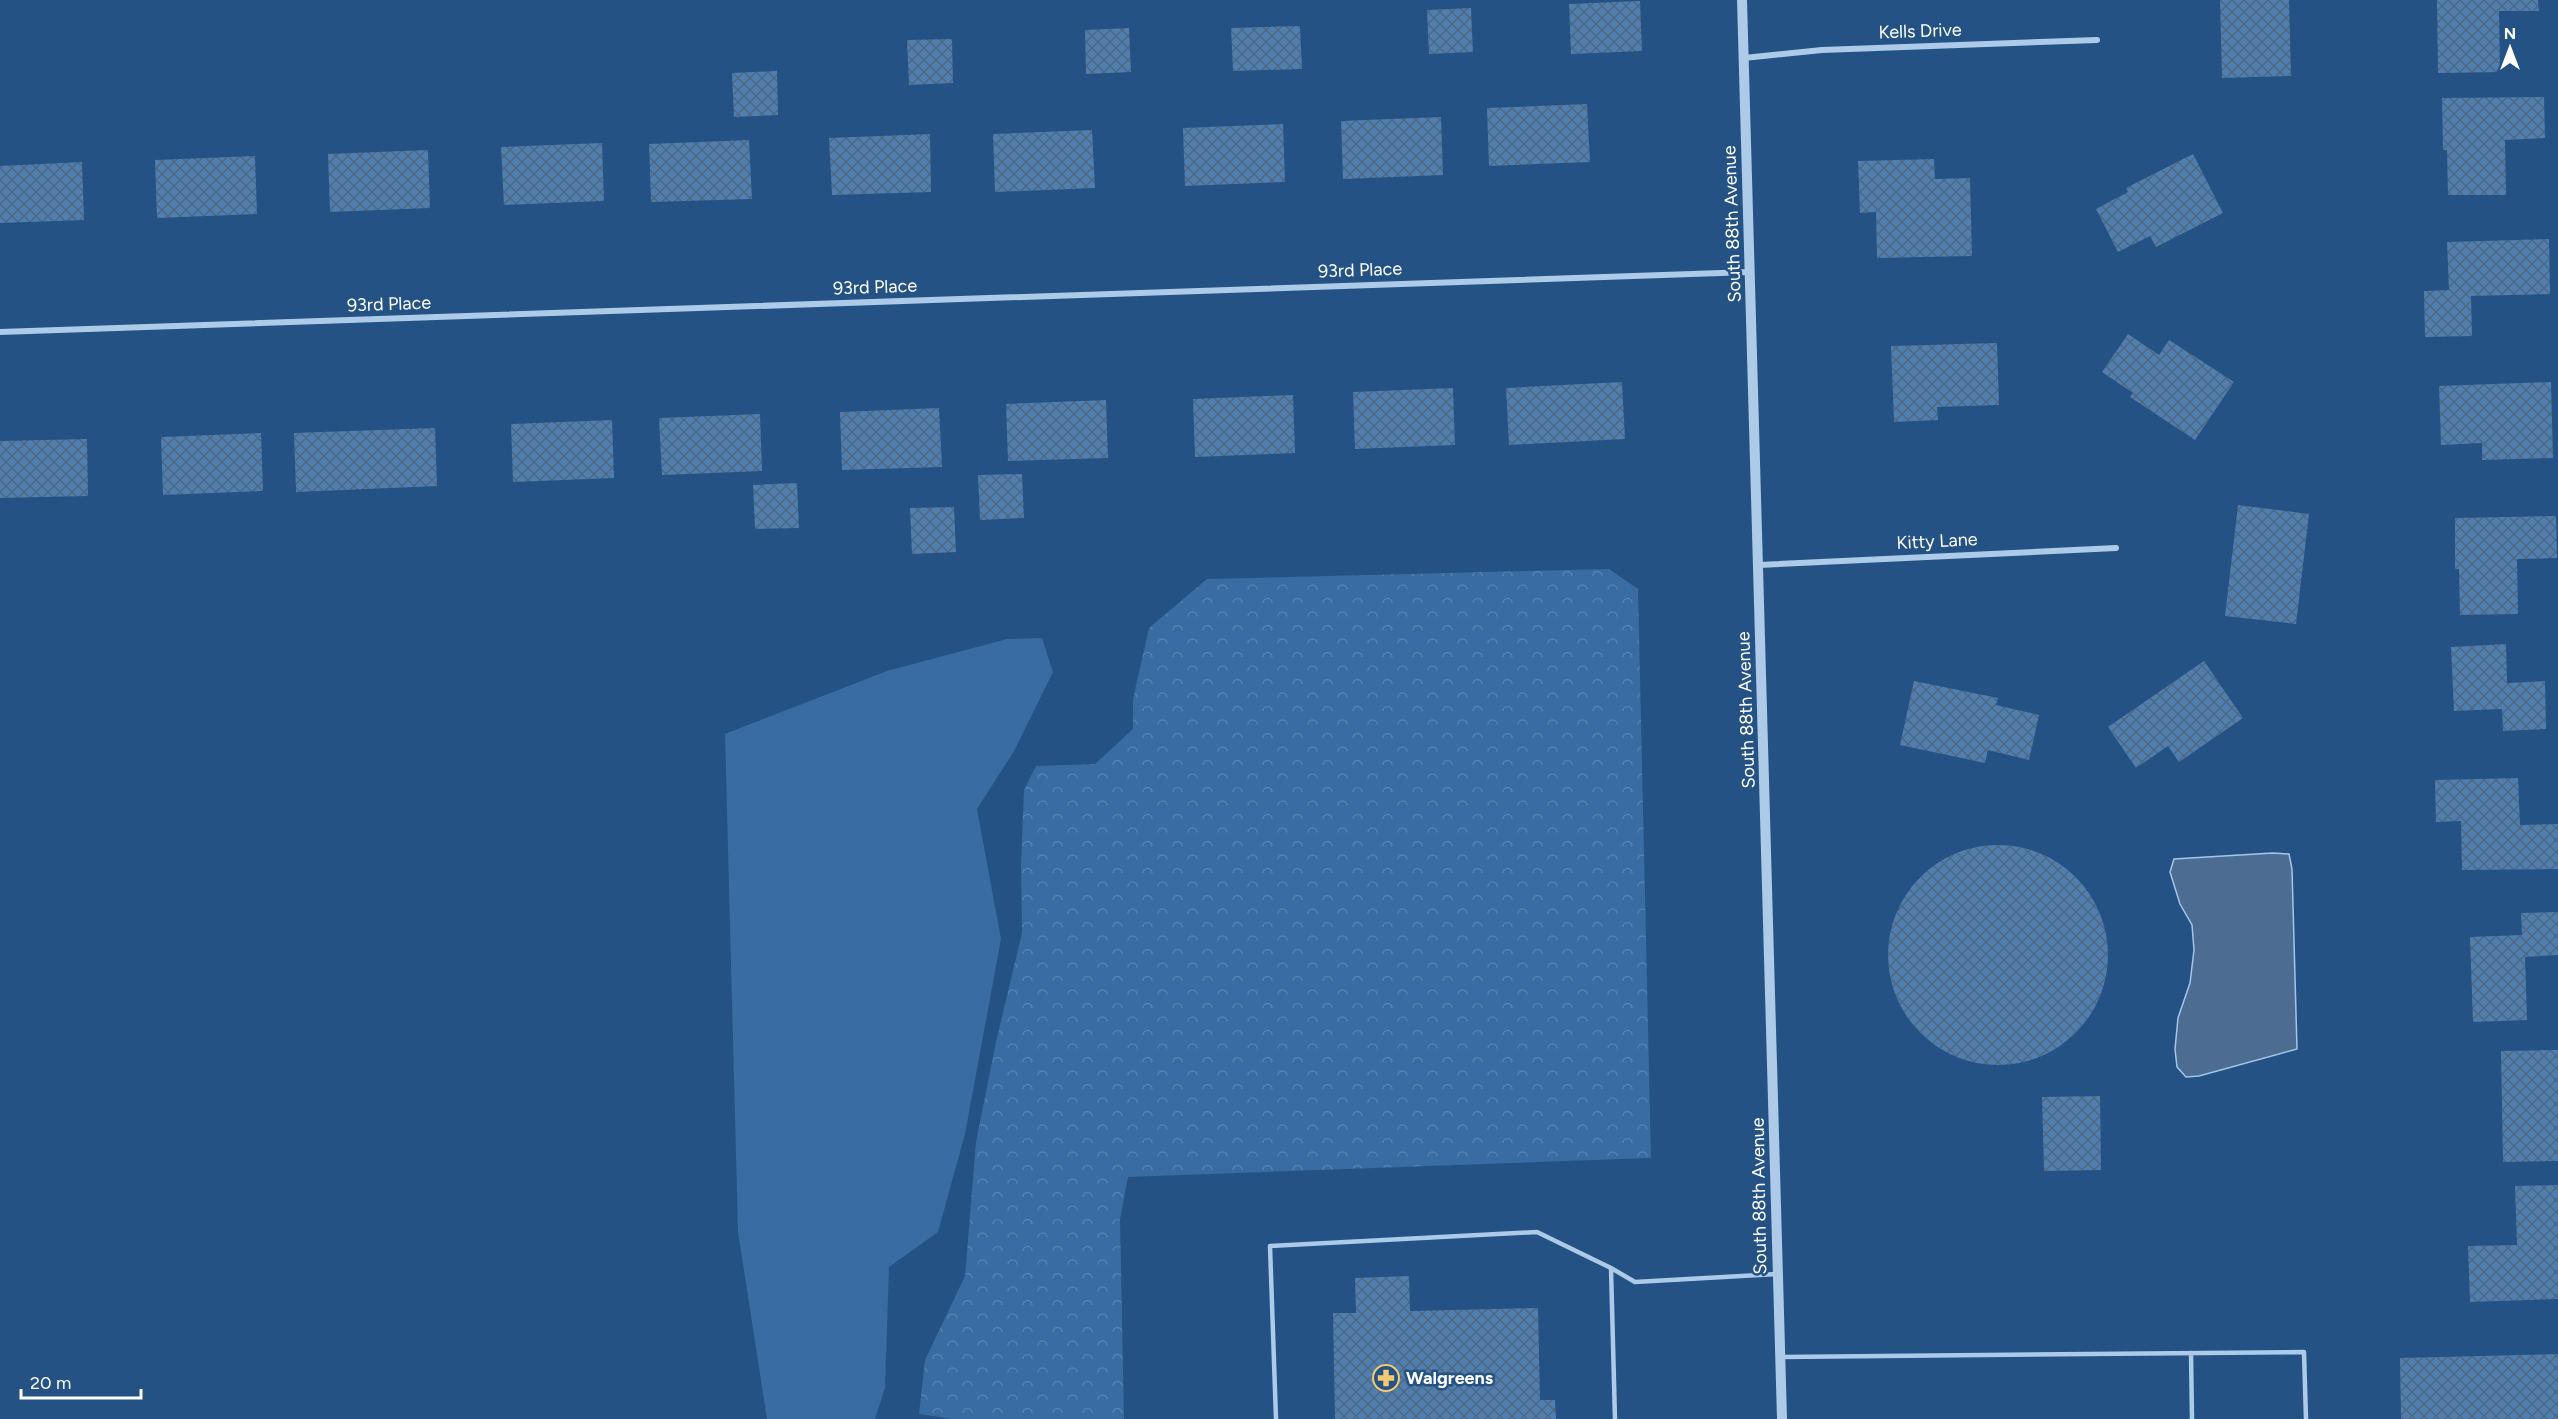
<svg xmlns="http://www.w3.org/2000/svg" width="2558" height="1419" font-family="Figtree,sans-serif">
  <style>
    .green { fill: #386ca2 }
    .forest { fill: url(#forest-crowns) }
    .water { fill: #4c6d91; stroke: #a2c6e9; stroke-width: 1.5 }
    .building { fill: url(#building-cross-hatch) }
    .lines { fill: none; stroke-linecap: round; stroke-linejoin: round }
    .service { stroke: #adcae8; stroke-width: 4.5 }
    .minor { stroke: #adcae8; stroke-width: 6 }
    .tertiary { stroke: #adcae8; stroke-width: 10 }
    .labels { text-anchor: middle; stroke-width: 5; stroke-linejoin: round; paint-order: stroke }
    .street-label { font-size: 18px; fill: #fff; stroke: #245285 }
    .poi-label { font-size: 18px; font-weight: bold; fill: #fff; stroke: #245285; text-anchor: start }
  </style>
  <defs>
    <pattern id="forest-crowns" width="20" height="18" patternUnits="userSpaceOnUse" patternTransform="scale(1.5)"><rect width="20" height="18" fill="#386ca2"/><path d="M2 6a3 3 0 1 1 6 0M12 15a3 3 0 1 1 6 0" fill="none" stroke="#5682b0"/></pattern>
    <pattern id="building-cross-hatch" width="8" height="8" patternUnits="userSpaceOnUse" patternTransform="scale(1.5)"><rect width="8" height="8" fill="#507eaf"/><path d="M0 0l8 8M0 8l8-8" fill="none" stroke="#4e6882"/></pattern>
  </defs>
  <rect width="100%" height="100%" fill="#245285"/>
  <!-- green -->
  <path class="green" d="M1042,638L1053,672L1014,751L977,809L1001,939L965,1134L938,1232L889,1267L885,1388L875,1419H767L738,1232L725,734L887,671L1007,639Z"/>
  <!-- forest -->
  <path class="forest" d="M1609,569L1638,589L1651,1158L1128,1177L1120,1219L1124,1419H952L919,1414L925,1360L965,1276L976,1142L996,1042L1022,933L1021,863L1024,790L1036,766L1095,764L1133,729V699L1149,628L1207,579Z"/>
  <!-- water -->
  <path class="water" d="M2273,853L2289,854L2292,869L2297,1049L2199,1076L2186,1077L2177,1067L2175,1049L2178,1018L2190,983L2194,950L2192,925L2180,904L2170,872L2174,859Z"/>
  <!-- building -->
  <path class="building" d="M2220,0H2289L2291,76L2222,78Z
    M2437,0H2538L2539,11H2499L2500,72L2438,73Z
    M1640,1L1642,51L1571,54L1569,4Z
    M1471,8L1473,52L1429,54L1427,10Z
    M1300,26L1302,69L1233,71L1231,28Z
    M1129,28L1131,72L1086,74L1085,30Z
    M952,39L953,83L909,85L907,40Z
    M777,71L778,115L734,117L732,73Z
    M2544,97L2545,138L2505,140L2506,195H2448L2447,150H2443L2442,98Z
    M1587,104L1590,162L1489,166L1487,108Z
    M1441,117L1443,175L1343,179L1341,121Z
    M1283,124L1285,182L1185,186L1183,128Z
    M1092,130L1095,188L995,192L993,134Z
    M930,134L931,192L832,195L829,138Z
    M749,140L752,199L651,202L649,144Z
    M602,143L604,201L504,205L501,147Z
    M428,150L430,208L330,212L328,154Z
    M2193,154L2223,213L2156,247L2150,236L2118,252L2096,209L2128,192L2126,188Z
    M255,156L257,214L157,218L155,160Z
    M1934,159L1935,179L1970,178L1972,256L1877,258L1876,212L1860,213L1858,161Z
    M82,162L84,220L0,223V166Z
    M2549,239L2550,294L2471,296L2472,336L2425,337L2424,291L2449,290L2447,242Z
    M2128,334L2159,355L2169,340L2234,382L2195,440L2130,397L2133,393L2102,372Z
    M1997,343L1999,405L1937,407L1938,420L1894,422L1891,346Z
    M1622,382L1625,439L1509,445L1506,388Z
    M2551,382L2553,458L2482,460V443L2441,445L2439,386Z
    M1453,388L1455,445L1355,449L1353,392Z
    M1293,395L1295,453L1195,457L1193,399Z
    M1106,400L1108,458L1008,461L1006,404Z
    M939,408L942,467L842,470L840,412Z
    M760,414L762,471L662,475L659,418Z
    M612,420L614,478L513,482L511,424Z
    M435,428L437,486L296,492L294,433Z
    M261,433L263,491L163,495L161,437Z
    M87,439L88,496L0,498V441Z
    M1022,474L1024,518L980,520L978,475Z
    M797,483L799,528L755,529L753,485Z
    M2238,505L2309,514L2296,624L2225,616Z
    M954,507L956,552L912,554L910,508Z
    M2556,516L2557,558L2517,559L2518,614L2460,615L2459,569H2455V518Z
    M2506,644L2507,683L2545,681L2546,729L2503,731L2502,709L2454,711L2451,647Z
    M2204,661L2243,718L2179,762L2168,746L2136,768L2108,727Z
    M1914,681L1998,698L1996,705L2039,715L2029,760L1988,750L1985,763L1900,745Z
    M2518,778L2520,825L2558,824V869L2462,870L2461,821L2436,822L2435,780Z
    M1888 955a110 110 0 1 1 220 0a110 110 0 1 1-220 0Z
    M2558,912V955L2525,957L2527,1020L2473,1022L2470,937L2522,935L2521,913Z
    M2558,1050V1161L2503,1162L2501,1051Z
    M2100,1096L2101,1170L2044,1171L2042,1097Z
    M2558,1185V1299L2470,1302L2468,1246L2517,1245L2515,1186Z
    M1409,1276L1410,1311L1538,1308L1540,1400H1555L1556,1419H1335L1333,1313H1356L1355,1278Z
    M2558,1354V1419H2401L2400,1358Z"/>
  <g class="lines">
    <!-- service -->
    <path class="service" d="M1611,1268L1615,1419
      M2191,1353L2192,1419
      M1782,1357L2304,1352L2306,1419
      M1276,1419L1270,1246L1537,1232L1611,1268L1635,1282L1777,1274"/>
    <!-- minor -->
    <path class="minor" d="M1744,58L1822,50L2097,40
      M0,332L1750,272
      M1759,565L2116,548"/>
    <!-- tertiary -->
    <path class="tertiary" d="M1742,0L1782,1419"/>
  </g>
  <!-- icons -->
  <defs>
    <symbol id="pharmacy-ring" viewBox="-11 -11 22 22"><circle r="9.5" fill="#245285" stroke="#f3c871" stroke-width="1.5"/><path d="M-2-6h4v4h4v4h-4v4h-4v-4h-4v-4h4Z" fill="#f3c871"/></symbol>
  </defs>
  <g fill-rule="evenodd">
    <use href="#pharmacy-ring" x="1371" y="1363" width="30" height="30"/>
  </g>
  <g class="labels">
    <!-- street labels -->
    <g class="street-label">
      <text transform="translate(1920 31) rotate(-2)" y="6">Kells Drive</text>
      <text transform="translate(1732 224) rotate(-92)" y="6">South 88th Avenue</text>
      <text transform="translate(1360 270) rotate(-2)" y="6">93rd Place</text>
      <text transform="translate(875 287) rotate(-2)" y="6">93rd Place</text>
      <text transform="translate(389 304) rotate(-2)" y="6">93rd Place</text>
      <text transform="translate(1937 541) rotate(-3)" y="6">Kitty Lane</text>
      <text transform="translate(1746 710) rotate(-92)" y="6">South 88th Avenue</text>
      <text transform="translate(1759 1196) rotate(-91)" y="6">South 88th Avenue</text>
    </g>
    <!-- poi labels -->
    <g class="poi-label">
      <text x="1406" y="1384">Walgreens</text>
    </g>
  </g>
  <!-- north arrow -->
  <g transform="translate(2510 48)" stroke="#245285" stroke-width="4.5" paint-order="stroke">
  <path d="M0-4.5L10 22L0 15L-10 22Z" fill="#ffffff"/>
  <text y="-9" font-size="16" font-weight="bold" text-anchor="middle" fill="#ffffff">N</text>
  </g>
  <!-- scale -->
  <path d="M21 1389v9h120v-9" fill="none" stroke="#ffffff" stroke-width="3"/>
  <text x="30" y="1389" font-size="18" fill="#ffffff" stroke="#245285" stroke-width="4.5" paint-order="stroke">20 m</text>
</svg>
